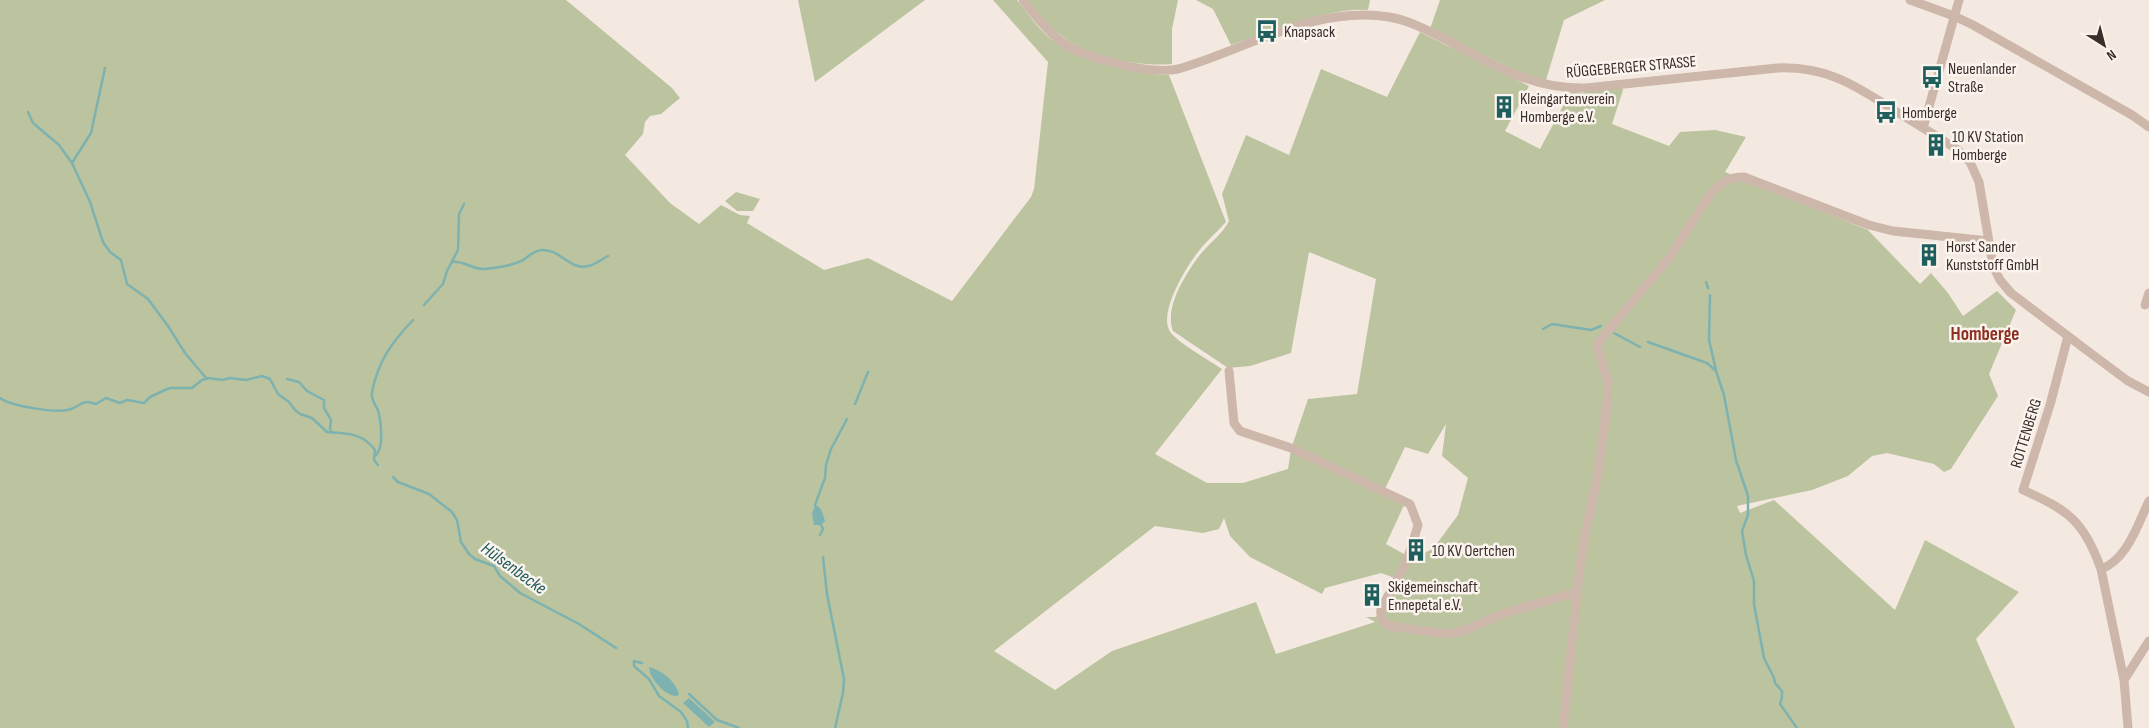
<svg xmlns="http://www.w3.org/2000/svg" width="2149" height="728" font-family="'Sofia Sans Condensed',sans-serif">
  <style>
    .green { fill: #bbc49f; fill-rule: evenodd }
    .water { fill: #7db2b0 }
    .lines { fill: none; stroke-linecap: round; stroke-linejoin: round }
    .stream { stroke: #7db2b0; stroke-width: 2.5 }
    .minor { stroke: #cdb7ab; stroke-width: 9 }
    .labels { text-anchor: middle; stroke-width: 5; stroke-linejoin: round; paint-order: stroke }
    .poi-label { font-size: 16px; fill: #3b2e2a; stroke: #fbf3ed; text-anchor: start }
    .street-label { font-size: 16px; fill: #3b2e2a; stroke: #fbf3ed }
    .water-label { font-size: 18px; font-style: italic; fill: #1e5e5d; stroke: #fbf3ed }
    .quarter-label { font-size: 19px; font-weight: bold; fill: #8d3020; stroke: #fbf3ed }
  </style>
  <rect width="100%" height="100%" fill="#f4e9e0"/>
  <!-- green -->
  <path class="green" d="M0,0H566L672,88L680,98L661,114L650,116L645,122L643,134L625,155L670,203L699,224L721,205L740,215L750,216L747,223L824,270L868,258L952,301L1031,197L1034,189L1048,62L993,0H1017C1028,13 1039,30 1052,40C1078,60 1137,75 1169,75L1226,222C1216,233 1204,243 1195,256C1184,271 1157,316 1171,333C1179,343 1210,361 1222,369L1155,454L1207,483H1243L1288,469L1291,450L1405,503L1386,544L1411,558L1433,549L1458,515L1468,478L1442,456L1446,424L1428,454L1405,447L1384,491L1292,446L1308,399L1357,394L1376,279L1309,252L1291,353L1250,366L1228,368L1173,331C1164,308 1185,275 1199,256C1208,244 1222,235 1229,221L1222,194L1246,135L1289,155L1321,69L1387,97L1420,32L1529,86L1505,131L1540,149L1571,91L1582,93L1622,86L1623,90L1612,124L1669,146L1680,132L1715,130L1746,137L1725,172L1868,230L1920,284L1931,273L1948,293L1963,316L1997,291L2016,310L1989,374L1998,396L1951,469L1944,472L1934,464L1887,453L1872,456L1848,476L1812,490L1737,506L1740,513L1774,500L1895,610L1925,540L2019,592L1976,639L2015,728H0ZM1224,518L1230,536L1250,557L1322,594L1325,588L1381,573L1400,580L1383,614L1375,617H1366L1375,622L1276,654L1256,602L1112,651L1055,690L994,651L1155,526L1203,533L1219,529Z
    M798,0H925L815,82Z
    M1027,0H1178L1172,29V64C1138,67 1086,57 1059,34C1047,25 1037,12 1027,0Z
    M1196,0H1370L1368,10C1330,7 1267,32 1231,45L1213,9Z
    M1440,0H1605L1564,20L1546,80L1525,75L1430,29Z
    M736,192L760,199L753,211H737L725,201Z"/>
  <!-- water -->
  <path class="water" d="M815,505C822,507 823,515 825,521L821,525H814L812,514Z
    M649,667C662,670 675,681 679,694L677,696C666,697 649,678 649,667Z
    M689,698L715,722L709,727L683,703Z"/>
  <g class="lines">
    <!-- stream -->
    <path class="stream" d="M28,112L33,123L59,145L72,163L90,202L103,242L110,252L121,260L127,284L148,299L168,326L185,353L207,379
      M72,163L91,133L105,68
      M452,262C463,260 473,270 485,269C495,268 509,266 519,262C527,259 533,250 542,250C560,249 571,271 588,266C595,265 602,259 608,256
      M1706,282L1708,288
      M1710,295L1709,340L1716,370
      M424,305L443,284L447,271L458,250L459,214L464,204
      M1543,329L1552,324L1591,330L1601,326
      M1614,333L1640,347
      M1648,342L1707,363L1716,371L1724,395L1736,460L1748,496V515L1742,531L1746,555L1754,581V604L1764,658L1774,678L1775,683L1782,691V697L1780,704L1797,728
      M287,379L299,382L307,391L324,400V408L331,420L330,429L332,433
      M0,398C11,406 57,414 71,409C83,405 81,399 96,404L106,398L120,403L127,400L144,403L150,397L165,390L170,388H192L202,380L208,378L222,380L230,378L246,380L262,376L270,379L278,394L289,402L295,410L300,414L312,418L327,432C346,433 363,433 375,450L374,460L378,465
      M855,404L868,372
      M376,455C384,447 381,424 379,414C378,407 370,400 372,392C378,362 391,343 413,320
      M393,477L398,482L429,494L452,512L457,520L461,542L469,554L475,559L494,566L500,576L520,593L579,624L616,648
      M815,505L825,478L826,465L831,449L847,419
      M820,535L823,529L821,525
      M823,557L827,594L844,679L843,693L835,728
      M634,661V666L649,679L659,696L681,712L687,721L688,728
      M634,661L642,663
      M689,694L717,720L739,728"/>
    <!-- minor -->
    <path class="minor" d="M1023,0C1034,14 1045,29 1059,40C1082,58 1150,75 1178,69C1247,49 1315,5 1389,17C1409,20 1431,32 1449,41C1493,65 1534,90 1586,88L1777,68C1828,66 1856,86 1897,112C1918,125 1939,137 1959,151L1970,162L1979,182L1993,266L2000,280L2011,293L2093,355L2128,381L2149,392
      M1910,0L1954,16L1973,25L2132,115L2149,127
      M1923,128L1959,0
      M2145,305L2149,293
      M2068,336L2050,405L2023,490C2068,510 2084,521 2101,569L2124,680L2128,728
      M1229,371L1234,423L1240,431L1291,448L1410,504L1418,525L1413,542L1406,563L1381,609C1380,618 1382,622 1390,626L1446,634L1463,631L1502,614L1577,592
      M2101,569C2127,560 2138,524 2149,501
      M2124,680L2149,641
      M1563,728L1581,556L1598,473L1607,405L1608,383L1597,344L1669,258L1712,192C1722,182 1729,177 1744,177L1869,225L1893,231L1989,241"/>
  </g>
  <!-- icons -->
  <defs>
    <symbol id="bus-bare" viewBox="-9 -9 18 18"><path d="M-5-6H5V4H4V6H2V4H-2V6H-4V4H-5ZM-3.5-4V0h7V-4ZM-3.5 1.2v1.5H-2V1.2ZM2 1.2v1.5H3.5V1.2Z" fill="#1e5e5d" stroke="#fbf3ed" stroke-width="2.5" paint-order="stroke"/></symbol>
    <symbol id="building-bare" viewBox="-9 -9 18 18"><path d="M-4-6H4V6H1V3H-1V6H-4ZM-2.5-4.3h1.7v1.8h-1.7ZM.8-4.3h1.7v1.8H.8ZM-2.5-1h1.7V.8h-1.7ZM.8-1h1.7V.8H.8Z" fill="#1e5e5d" stroke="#fbf3ed" stroke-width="2.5" paint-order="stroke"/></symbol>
  </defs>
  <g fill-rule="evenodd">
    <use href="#bus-bare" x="1251" y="15" width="32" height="32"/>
    <use href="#bus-bare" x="1916" y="61" width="32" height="32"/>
    <use href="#building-bare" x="1488" y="91" width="32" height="32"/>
    <use href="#bus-bare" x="1870" y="96" width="32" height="32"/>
    <use href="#building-bare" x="1920" y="129" width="32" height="32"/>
    <use href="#building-bare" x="1913" y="239" width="32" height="32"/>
    <use href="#building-bare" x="1400" y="534" width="32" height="32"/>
    <use href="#building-bare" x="1356" y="579" width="32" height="32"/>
  </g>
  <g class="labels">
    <!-- poi labels -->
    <g class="poi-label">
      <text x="1284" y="37">Knapsack</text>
      <text x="1948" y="74">Neuenlander<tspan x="1948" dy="18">Straße</tspan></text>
      <text x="1520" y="104">Kleingartenverein<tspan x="1520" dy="18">Homberge e.V.</tspan></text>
      <text x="1902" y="118">Homberge</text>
      <text x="1952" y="142">10 KV Station<tspan x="1952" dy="18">Homberge</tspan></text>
      <text x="1946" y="252">Horst Sander<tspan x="1946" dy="18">Kunststoff GmbH</tspan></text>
      <text x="1432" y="556">10 KV Oertchen</text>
      <text x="1388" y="592">Skigemeinschaft<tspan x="1388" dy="18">Ennepetal e.V.</tspan></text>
    </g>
    <!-- street labels -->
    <g class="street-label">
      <text transform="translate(1631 66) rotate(-5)" y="6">RÜGGEBERGER STRASSE</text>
      <text transform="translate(2025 433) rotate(-73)" y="6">ROTTENBERG</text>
    </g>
    <!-- water labels -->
    <g class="water-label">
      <text transform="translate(514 568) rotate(36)" y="6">Hülsenbecke</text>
    </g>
    <!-- quarter labels -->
    <g class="quarter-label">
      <text x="1985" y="340">Homberge</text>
    </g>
  </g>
  <!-- north arrow -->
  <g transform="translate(2104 45) rotate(144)" stroke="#fbf3ed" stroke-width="4" paint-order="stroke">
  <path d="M0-4L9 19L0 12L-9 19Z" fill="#3b2e2a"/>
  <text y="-8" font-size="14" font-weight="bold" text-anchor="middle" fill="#3b2e2a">N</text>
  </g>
</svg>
